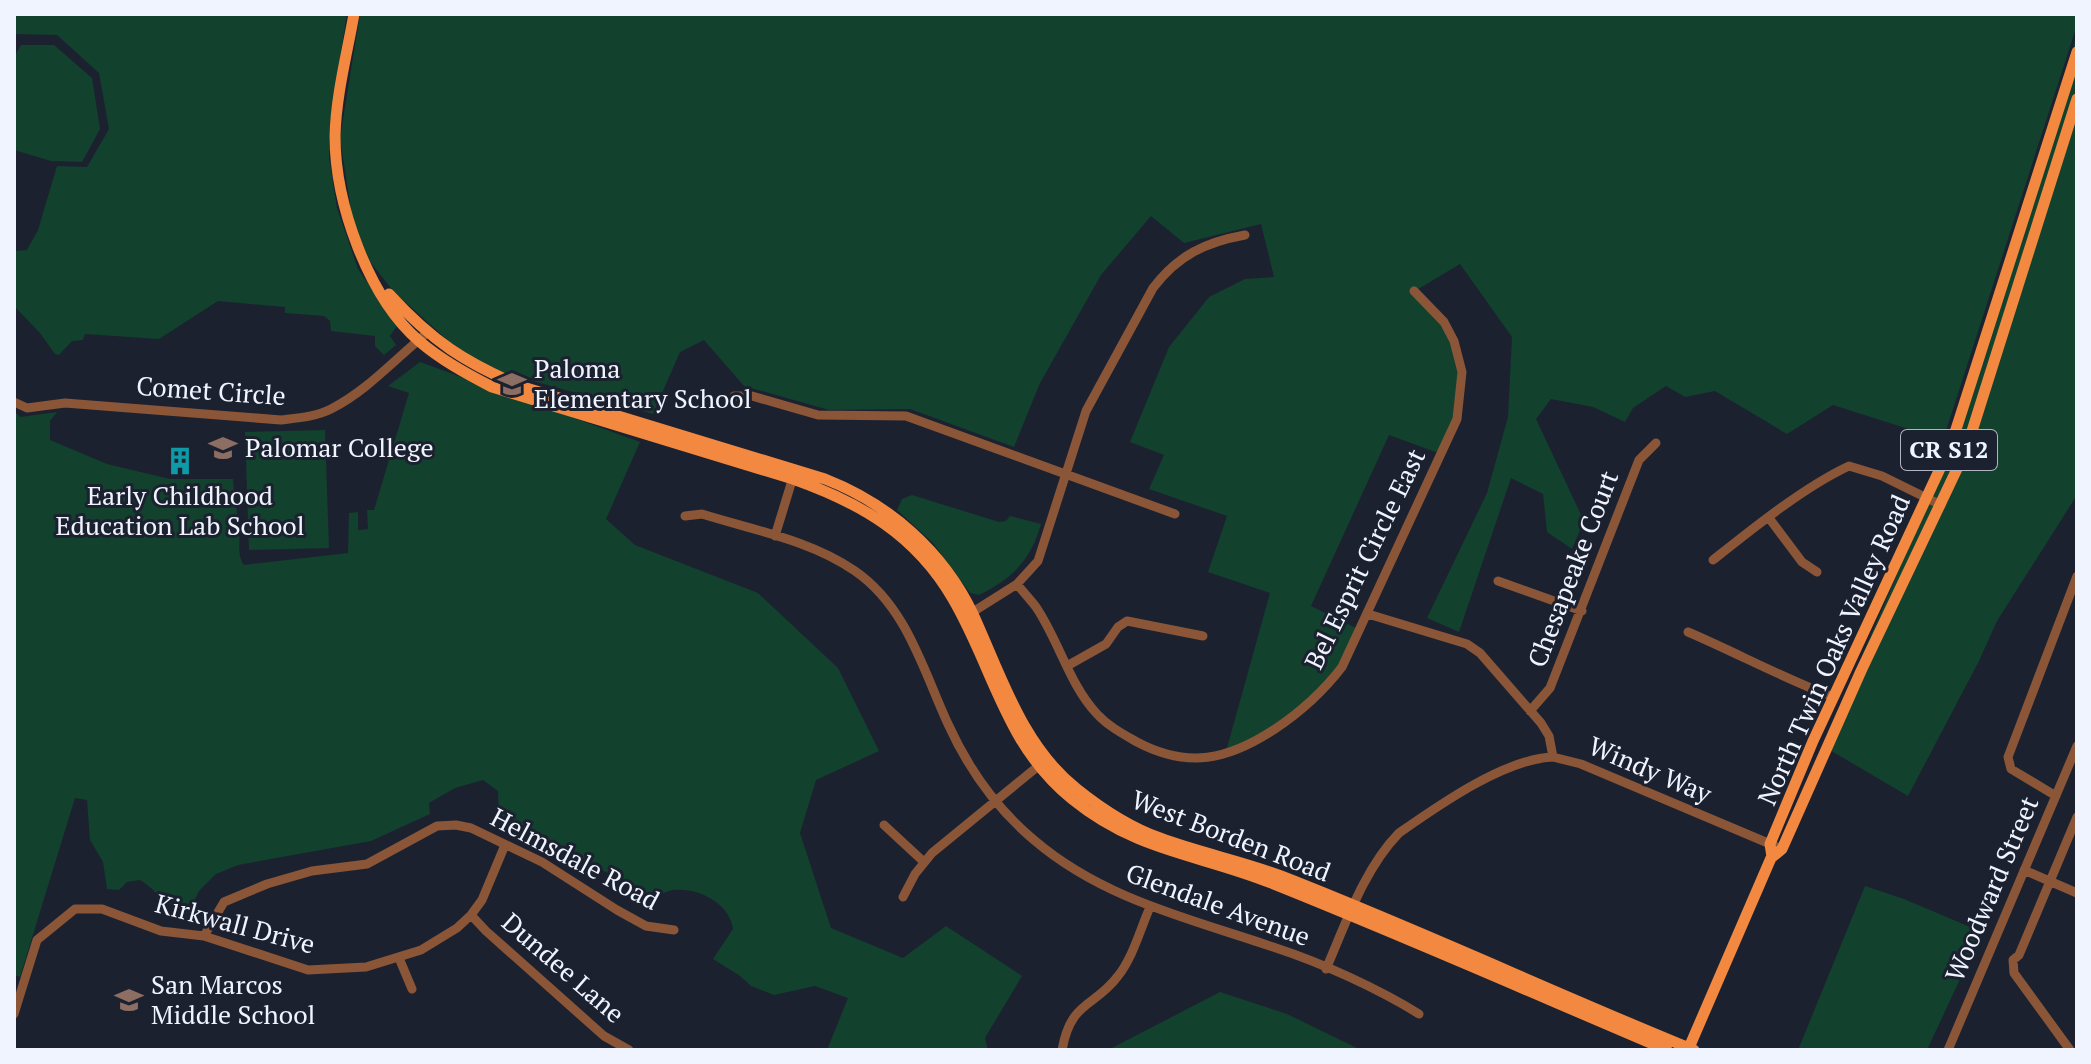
<svg xmlns="http://www.w3.org/2000/svg" width="2091" height="1064" font-family="'PT Serif',serif">
  <style>
    .green { fill: #12412d }
    .lines { fill: none; stroke-linecap: round; stroke-linejoin: round }
    .minor { stroke: #8a5637; stroke-width: 9 }
    .major { stroke: #f38940; stroke-width: 11 }
    .labels { text-anchor: middle; stroke-width: 6; stroke-linejoin: round; paint-order: stroke }
    .shield { fill: #1c2130; stroke: #b0b5c1; stroke-width: 2 }
    .shield-label { font-size: 24px; font-weight: bold; fill: #f0f4ff }
    .poi-label { font-size: 26px; fill: #f0f4ff; stroke: #1c2130; text-anchor: start }
    .street-label { font-size: 26px; fill: #f0f4ff; stroke: #1c2130 }
  </style>
  <rect width="100%" height="100%" fill="#1c2130"/>
  <!-- green -->
  <path class="green" d="M14,14H347L330,122L329,158L337,208L358,269L397,326L390,336L396,345L384,355L375,346V336L331,331L330,321L324,316L285,313V307L218,301L159,339L85,334L83,340L72,341L59,355L55,354L40,333L14,306V251L27,250L38,230L57,166L87,167L109,129L99,73L57,35L14,34Z
    M360,14H2077V25L1943,440L1833,405L1787,434L1715,391L1685,397L1666,386L1633,408L1625,422L1593,407L1551,399L1536,419L1584,521L1572,549L1547,532L1543,494L1511,478L1459,632L1427,618L1487,493L1508,417L1512,337L1460,264L1415,291L1454,341L1461,396L1441,454L1389,435L1311,606L1360,630L1342,667L1302,711L1225,755L1270,593L1208,572L1227,516L1149,489L1164,455L1130,442L1169,347L1209,297L1245,279L1274,277L1261,224L1184,243L1151,216L1101,275L1040,383L1014,447L910,409L829,410L744,386L704,340L680,352L653,414L503,373L463,354L394,292L371,263L353,223L340,138Z
    M2077,34V495L1997,621L1979,661L1908,796L1823,746L1953,445Z
    M21,45H54L92,78L100,129L82,162L51,161L14,150V57Z
    M420,362L640,442L606,519L635,545L758,593L838,668L879,751L816,780L800,833L831,928L903,958L946,926L1022,976L985,1038L988,1050H827L848,998L815,986L774,995L751,986L740,976L713,959L733,929C730,903 698,887 673,890C665,891 655,898 649,901L612,875L589,864L573,863L551,849L502,831L499,821L498,791L483,780L455,788L429,803L430,814L371,841L238,865L216,874L199,891L190,909C157,904 163,894 140,880L127,882L119,890L107,889L103,862L90,840L87,800L75,798L20,977L14,975V411L20,417L57,412L50,421V440L107,464L170,479H233C234,496 237,510 239,526C241,539 236,554 244,565L348,553L349,513L358,512V530L368,529L367,510H374L409,393L388,386Z
    M325,430L329,548L249,550L245,432Z
    M912,495L999,522L1006,521L1010,516L1041,524C1031,560 1012,579 979,595L970,593L933,543L897,510L902,499Z
    M1865,886L1904,899L1982,932L1927,1050H1798Z
    M1220,992L1287,1014L1361,1050H1108Z"/>
  <g class="lines">
    <!-- minor -->
    <path class="minor" d="M734,396H752L818,415L906,416L1175,514
      M14,402L27,408L65,403L281,420C298,418 315,417 331,409C367,391 396,358 427,333
      M685,516L702,514C753,530 810,540 855,571C907,607 923,670 948,724C968,768 997,809 1034,840C1104,900 1192,919 1276,948C1322,963 1379,989 1419,1014
      M1769,518L1802,562L1817,572
      M775,536L794,474
      M1713,560C1752,529 1804,487 1849,466L1882,476L1941,505
      M1498,581L1582,611
      M1017,584C1023,592 1030,599 1036,607C1059,641 1069,684 1097,714C1108,726 1123,734 1137,742C1188,769 1228,760 1275,729C1302,711 1322,693 1342,667L1457,419L1462,372L1454,341L1444,322L1414,291
      M1368,614L1467,644L1480,653L1541,723L1549,736L1553,757L1581,764L1775,846
      M968,615L1017,584L1038,561L1086,411L1153,288C1178,255 1206,242 1245,235
      M1688,632C1737,653 1783,678 1833,697
      M1067,666L1106,644L1118,627L1127,621L1203,636
      M1530,711L1550,688L1639,460L1656,443
      M2056,796L2011,769L2008,757L2077,576
      M884,825L924,862
      M2024,870L2077,893
      M903,897L915,874L932,853L1042,763
      M471,915L486,931L604,1036L629,1050
      M204,936L224,902L267,884L312,871L367,864L437,826L456,825L471,828L542,862L617,910L646,926L674,930
      M399,958L412,989
      M1326,969C1346,923 1364,869 1399,833C1439,805 1504,759 1553,757
      M14,1014L37,940L75,909H102L161,931L204,936L308,970L366,967L421,950L457,928L471,915L482,900L505,845
      M1062,1050C1071,1000 1094,1008 1118,976C1133,957 1140,930 1150,907
      M1948,1050L2077,746
      M2070,1050L2014,973L2013,960L2019,955L2077,817"/>
    <!-- major -->
    <path class="major" d="M354,14C347,54 336,95 335,136C335,203 368,297 419,341C441,360 467,374 492,387L793,479C861,503 916,535 953,599C994,669 1005,745 1072,799C1137,852 1199,854 1271,883C1404,936 1535,994 1667,1050
      M389,294C432,341 465,363 523,387L825,479C889,504 943,551 973,614C1001,675 1022,746 1077,789C1102,809 1129,827 1160,838C1200,853 1242,861 1281,876C1420,930 1556,994 1694,1050
      M1772,857L1770,844L1813,741L1951,445L2077,52
      M1688,1050L1771,858L1782,849L1861,671L1966,450L2077,99"/>
  </g>
  <!-- icons -->
  <defs>
    <symbol id="school-bare" viewBox="-9 -9 18 18"><path d="M0-5L7-2L0 1L-7-2ZM-4 1L0 2.5L4 1V4Q0 6-4 4Z" fill="#8d6e63" stroke="#1c2130" stroke-width="2.5" paint-order="stroke"/></symbol>
    <symbol id="university-bare" viewBox="-9 -9 18 18"><path d="M0-5L7-2L0 1L-7-2ZM-4 1L0 2.5L4 1V4Q0 6-4 4Z" fill="#8d6e63" stroke="#1c2130" stroke-width="2.5" paint-order="stroke"/></symbol>
    <symbol id="building-bare" viewBox="-9 -9 18 18"><path d="M-4-6H4V6H1V3H-1V6H-4ZM-2.5-4.3h1.7v1.8h-1.7ZM.8-4.3h1.7v1.8H.8ZM-2.5-1h1.7V.8h-1.7ZM.8-1h1.7V.8H.8Z" fill="#0f9aa8" stroke="#1c2130" stroke-width="2.5" paint-order="stroke"/></symbol>
  </defs>
  <g fill-rule="evenodd">
    <use href="#school-bare" x="492" y="364" width="40" height="40"/>
    <use href="#university-bare" x="203" y="428" width="40" height="40"/>
    <use href="#building-bare" x="160" y="441" width="40" height="40"/>
    <use href="#school-bare" x="109" y="980" width="40" height="40"/>
  </g>
  <g class="labels">
    <!-- shield labels -->
    <rect class="shield" x="1901" y="430" width="96" height="40" rx="6"/>
    <g class="shield-label">
      <text x="1949" y="458">CR S12</text>
    </g>
    <!-- poi labels -->
    <g class="poi-label">
      <text x="534" y="378">Paloma<tspan x="534" dy="30">Elementary School</tspan></text>
      <text x="245" y="457">Palomar College</text>
      <text x="180" y="505" text-anchor="middle">Early Childhood<tspan x="180" dy="30">Education Lab School</tspan></text>
      <text x="151" y="994">San Marcos<tspan x="151" dy="30">Middle School</tspan></text>
    </g>
    <!-- street labels -->
    <g class="street-label">
      <text transform="translate(211 391) rotate(4)" y="9">Comet Circle</text>
      <text transform="translate(1365 559) rotate(-64)" y="9">Bel Esprit Circle East</text>
      <text transform="translate(1573 569) rotate(-69)" y="9">Chesapeake Court</text>
      <text transform="translate(1834 650) rotate(-66)" y="9">North Twin Oaks Valley Road</text>
      <text transform="translate(1650 770) rotate(23)" y="9">Windy Way</text>
      <text transform="translate(1231 836) rotate(21)" y="9">West Borden Road</text>
      <text transform="translate(575 859) rotate(28)" y="9">Helmsdale Road</text>
      <text transform="translate(1992 889) rotate(-67)" y="9">Woodward Street</text>
      <text transform="translate(1218 905) rotate(20)" y="9">Glendale Avenue</text>
      <text transform="translate(235 924) rotate(15)" y="9">Kirkwall Drive</text>
      <text transform="translate(563 968) rotate(41)" y="9">Dundee Lane</text>
    </g>
  </g>
  <!-- border -->
  <rect width="2091" height="1064" fill="none" stroke="#f0f4ff" stroke-width="32"/>
</svg>
